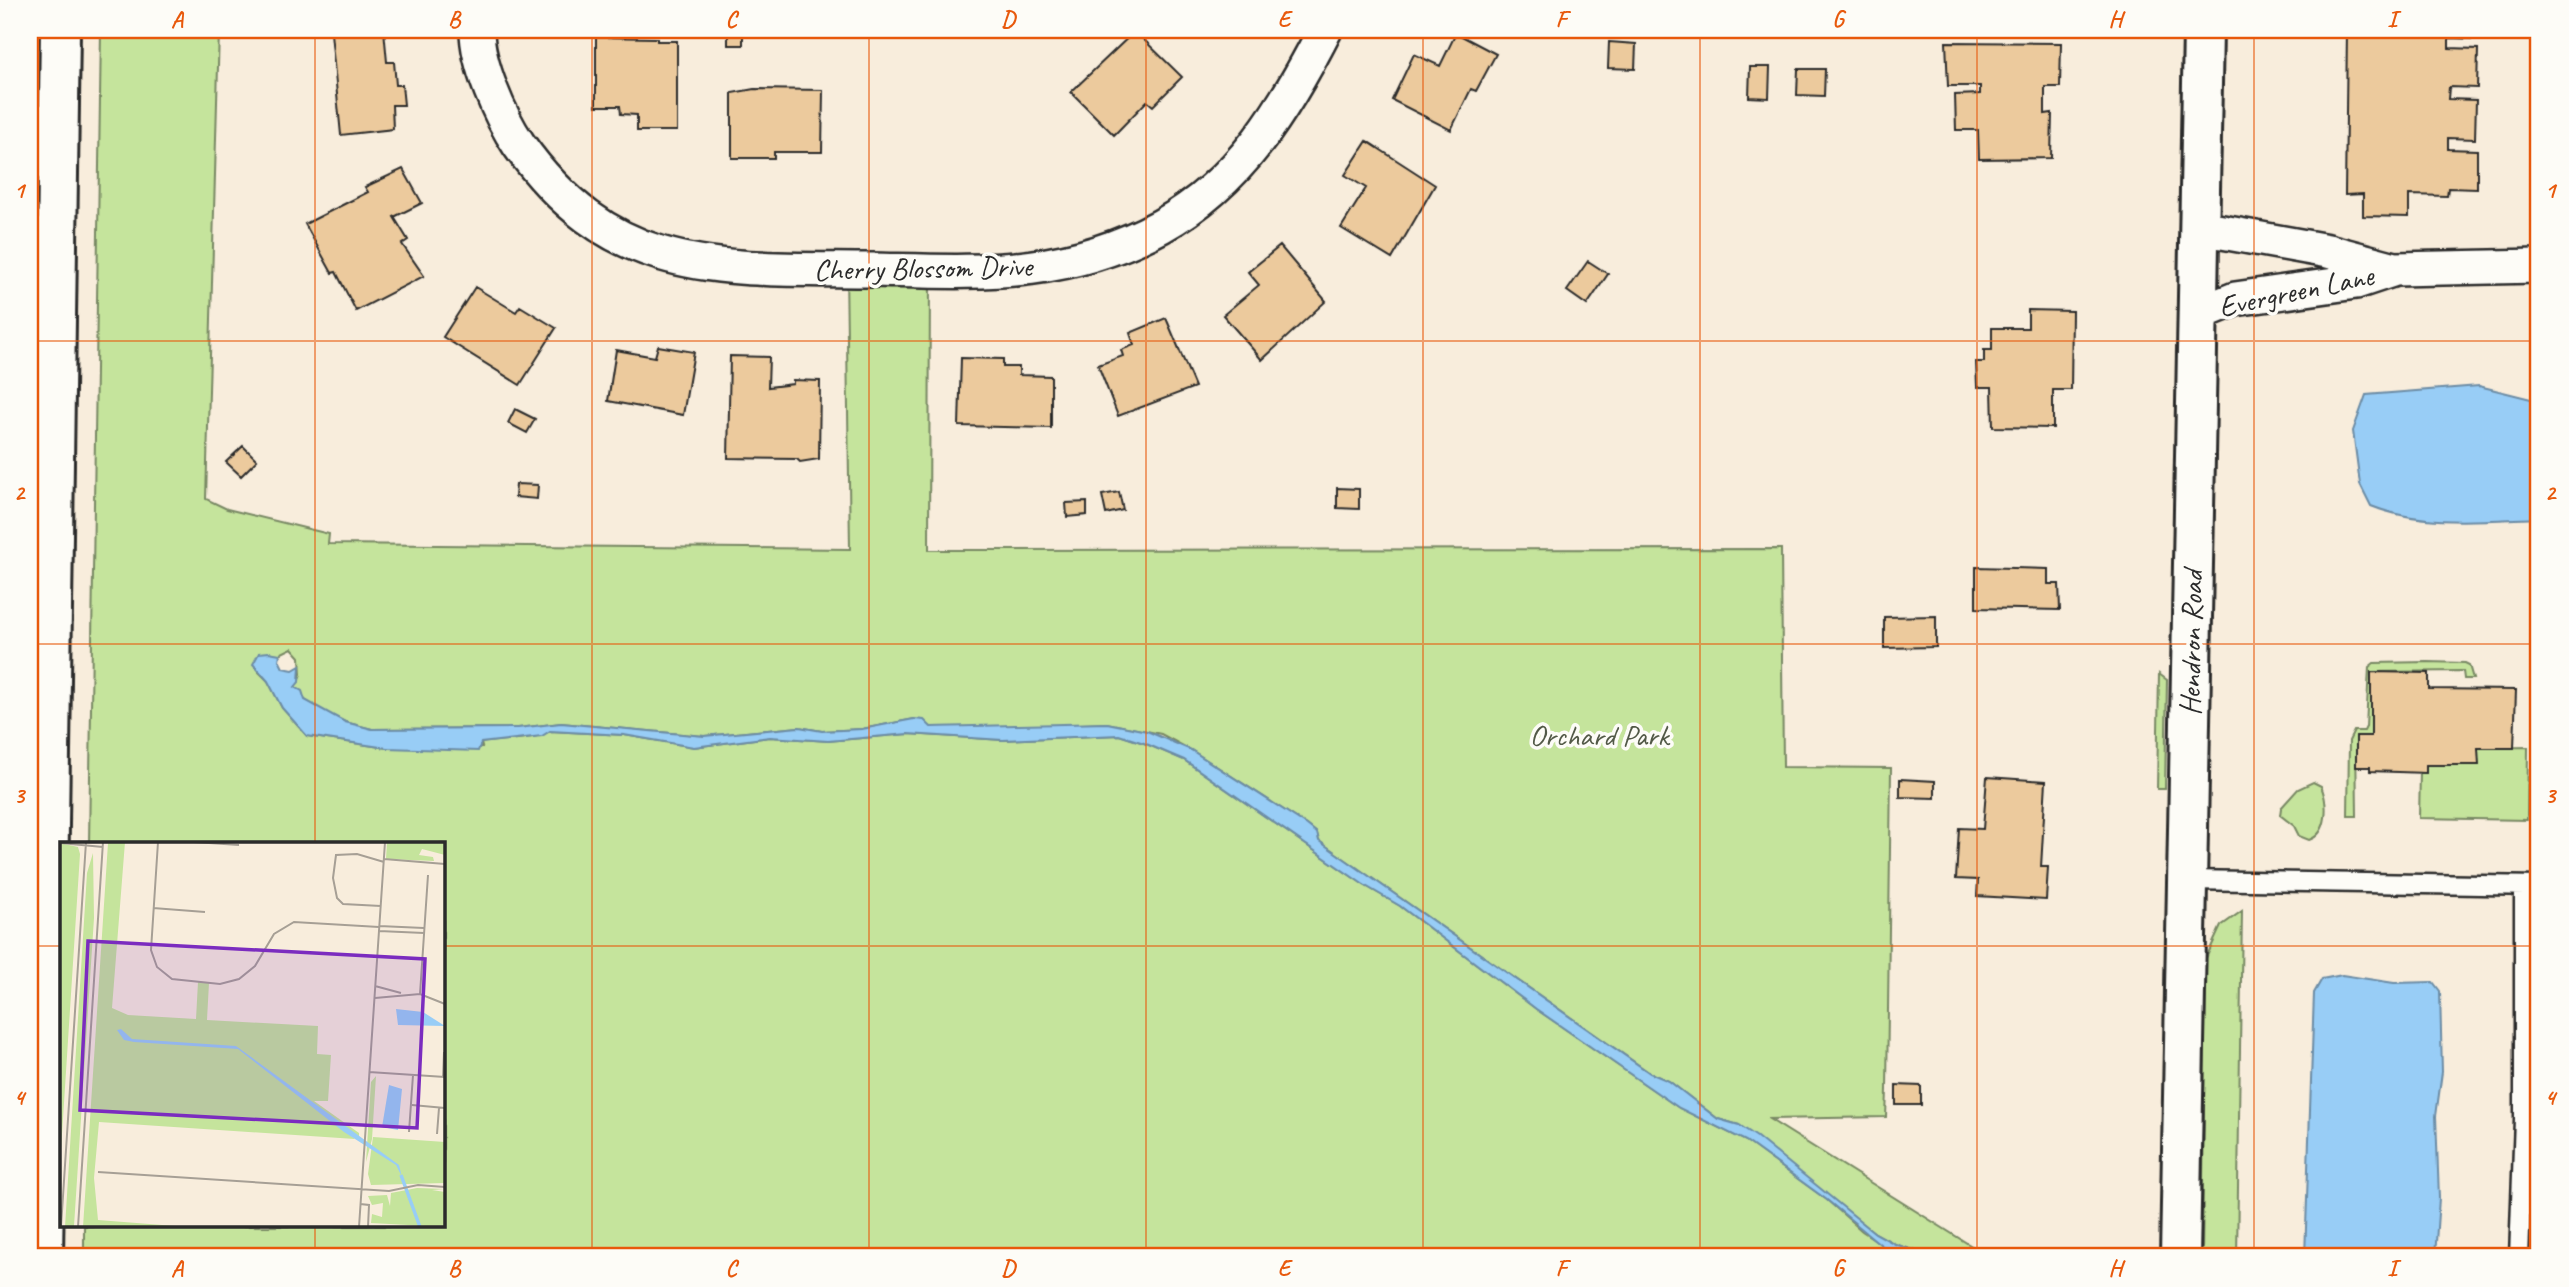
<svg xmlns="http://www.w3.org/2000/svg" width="2569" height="1287" font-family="Caveat,sans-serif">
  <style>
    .green { fill: #c5e49c; stroke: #788864; stroke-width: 2 }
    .water { fill: #98cdf6; stroke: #6c8ca5; stroke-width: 2 }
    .building { fill: #ecca9d; stroke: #2b2b2b; stroke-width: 2 }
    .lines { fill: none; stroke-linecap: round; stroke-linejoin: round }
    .lane-casing { stroke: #2b2b2b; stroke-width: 23 }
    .street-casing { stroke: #2b2b2b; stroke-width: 38 }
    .secondary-casing { stroke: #2b2b2b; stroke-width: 44 }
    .primary-casing { stroke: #2b2b2b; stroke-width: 44 }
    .lane { stroke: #fdfcf7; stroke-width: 18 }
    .street { stroke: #fdfcf7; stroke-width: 33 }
    .secondary { stroke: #fdfcf7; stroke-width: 38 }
    .primary { stroke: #fdfcf7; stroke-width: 38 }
    .grid { fill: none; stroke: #e8590c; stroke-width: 2; stroke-opacity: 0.55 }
    .labels { text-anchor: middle; stroke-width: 7; stroke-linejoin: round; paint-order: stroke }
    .street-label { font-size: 30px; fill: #2b2b2b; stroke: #fdfcf7 }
    .park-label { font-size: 30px; fill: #525947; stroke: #fdfcf7 }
    .inset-river { fill: none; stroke: #98cdf6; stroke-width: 3.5 }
    .inset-road { fill: none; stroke: #a69f95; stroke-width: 2 }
    .view { fill: #7b2cbf; fill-opacity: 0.15; stroke: #7b2cbf; stroke-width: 3.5 }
    .inset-edge { fill: none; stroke: #2b2b2b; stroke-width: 3.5 }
    .neatline { fill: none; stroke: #e8590c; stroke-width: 2.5 }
    .grid-label { font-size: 23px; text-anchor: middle; font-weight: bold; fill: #e8590c }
  </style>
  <rect width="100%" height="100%" fill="#f8eddc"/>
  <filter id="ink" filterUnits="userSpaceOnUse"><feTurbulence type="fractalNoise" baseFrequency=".0143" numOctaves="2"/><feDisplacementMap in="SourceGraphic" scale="14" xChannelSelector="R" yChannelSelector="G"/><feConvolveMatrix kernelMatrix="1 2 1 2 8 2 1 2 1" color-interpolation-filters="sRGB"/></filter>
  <g filter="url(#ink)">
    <!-- green -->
    <path class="green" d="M30,30H33L30,349Z
      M101,30H219L206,499L227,509L329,534L328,544L850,549L846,270L930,271L929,550L1781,549L1783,767L1891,768L1887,1090L1886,1117L1769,1119L1989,1257H1934L1895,1244L1875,1233L1739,1125L1718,1119L1669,1081L1650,1073L1319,841L1317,833L1307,825L1191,750L1161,734L1107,723L981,728L931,727L914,719L862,729L822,731L799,727L704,736L561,723L518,728L372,729L345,722L322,711L305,700L295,687L301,674L300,657L292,648L280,654L259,653V672L268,681L282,708L307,736L387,748L482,747L481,743C502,738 530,742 550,731L624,735L694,747L770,737L828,741L908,734L1003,740L1119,735L1144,743L1184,760L1364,885L1400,906L1536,1009L1679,1108L1746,1141L1827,1200L1862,1231L1901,1257H84V1226H443V844H89Z
      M2428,662L2465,663L2469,665L2473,679H2464L2463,671L2371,672V736L2356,737L2357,816H2348L2349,741L2354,731H2364L2366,727L2369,667L2374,663Z
      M2159,674L2167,680L2165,789H2157Z
      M2528,747L2527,820L2419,818L2420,773H2426V765H2478V748Z
      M2313,782L2321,786C2328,803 2329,833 2309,840L2299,836L2294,826L2280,815L2281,808L2298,789Z
      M2242,911L2237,1257H2202L2206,958L2221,926Z"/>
    <!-- water -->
    <path class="water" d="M2479,386L2539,401V518C2484,520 2423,527 2371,506L2360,484L2353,431L2366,395Z
      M269,652L280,654L279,660L283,668L293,670L300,666L299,682L295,687L302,691L305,700L345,722L372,729L518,728L561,723L704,736L799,727L822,731L862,729L914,719L924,720L931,727L1107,723L1147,731L1191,750L1307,825L1317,833L1319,841L1650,1073L1669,1081L1718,1119L1739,1125L1757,1137L1875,1233L1895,1244L1934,1257H1901L1892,1254L1827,1200L1746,1141L1679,1108L1536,1009L1400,906L1364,885L1184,760L1144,743L1119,735L1003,740L908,734L828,741L770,737L694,747L624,735L550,731L542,736L481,743L478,751L387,748L307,736L282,708L268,681L253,664L259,653Z
      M2342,975L2394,983L2433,982L2440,991L2442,1072L2436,1116L2439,1198L2435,1257H2305L2314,993L2322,979Z"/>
    <!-- building -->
    <path class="building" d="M363,30H384L387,62H394L396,85H402L404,105H392L393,129L341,135L331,33Z
      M728,30H743V45H728Z
      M2347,30H2478V39L2449,38V48L2478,49L2477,88L2449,87L2448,99L2476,100L2475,139L2448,138V149L2477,150V189L2448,188L2447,196L2409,195V217L2363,216V194L2345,195Z
      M1135,31L1182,77L1153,106L1147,101L1114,135L1071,92Z
      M1456,33L1496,54L1476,91L1471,89L1451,130L1392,100L1414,54L1440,66Z
      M596,37L657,38V41H677V131H637V115L621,114L620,106H596Z
      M1609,42L1636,44L1635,69L1608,68Z
      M1946,42L2061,43L2060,87H2045V114L2052,113L2051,158L1979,159L1978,130H1956L1955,95L1980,94V86H1948Z
      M1750,67H1770L1769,98L1749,97Z
      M1798,69H1825L1824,96L1797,95Z
      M754,89L823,90L822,152H774V158H732V93Z
      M1367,141L1435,185L1392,259L1341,228L1366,188L1345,175Z
      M403,169L422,203L394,217L408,240L402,244L424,276L356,311L336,272L332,273L305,224L368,192L365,187Z
      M1280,246L1326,301L1262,360L1223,315L1259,285L1248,272Z
      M1588,261L1608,274L1587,305L1567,291Z
      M475,287L516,312L520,306L556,328L520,385L443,337Z
      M2028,310L2072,311L2071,390H2053V428L1993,427L1992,387H1977L1976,362H1984V350H1992V328H2028Z
      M1166,318L1195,387L1118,416L1098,365L1123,356L1121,350L1134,345L1130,333Z
      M658,346L694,352L683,415L608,401L616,350L655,357Z
      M730,356L769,357L768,387L793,384V380L820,381L819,459L800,462L797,459L728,458Z
      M961,358L1003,359V367H1019V375L1051,376V428L959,426Z
      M515,409L535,419L527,433L508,423Z
      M243,446L257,460L241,476L226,462Z
      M516,484L538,485L537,499L515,497Z
      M1337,488L1359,489V509L1337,508Z
      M1119,492L1123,510L1106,514L1102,495Z
      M1087,502V515L1067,517L1066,503Z
      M1976,567L2048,569V584H2059L2060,610L1976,608Z
      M1936,616V647L1884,648V617Z
      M2371,672L2429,673V689L2516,690L2514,748H2478L2479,765H2426V773L2370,771V767H2356V736H2371Z
      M1987,777L2046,781L2041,867H2048L2046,900L1977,896L1978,880L1956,879L1959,828L1983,829Z
      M1900,779L1935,781V798L1900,797Z
      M1896,1085L1921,1086V1105H1896Z"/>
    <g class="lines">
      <defs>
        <path id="lane" d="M2187,880L2539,886
          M2519,1257L2524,1119V886"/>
        <path id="street" d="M477,30C477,64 500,117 519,145C615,280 723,268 872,270C978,272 1063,279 1161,226C1241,182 1285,108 1325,30
          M2200,228L2328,251L2395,269L2539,266
          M2198,314L2235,299L2356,282L2395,269"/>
        <path id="secondary" d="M2180,1257L2203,30"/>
        <path id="primary" d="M43,1257L60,30"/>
      </defs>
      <!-- lane casing -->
      <use href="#lane" class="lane-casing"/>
      <!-- street casing -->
      <use href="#street" class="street-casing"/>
      <!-- secondary casing -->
      <use href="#secondary" class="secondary-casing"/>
      <!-- primary casing -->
      <use href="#primary" class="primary-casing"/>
      <!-- lane -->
      <use href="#lane" class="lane"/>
      <!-- street -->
      <use href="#street" class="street"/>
      <!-- secondary -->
      <use href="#secondary" class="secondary"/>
      <!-- primary -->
      <use href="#primary" class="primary"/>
    </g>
  </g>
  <!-- grid -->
  <path class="grid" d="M315,30V844M592,30V1257M869,30V1257M1146,30V1257M1423,30V1257M1700,30V1257M1977,30V1257M2254,30V1257M30,341H2539M30,644H2539M30,946H61M443,946H2539M315,1226V1257"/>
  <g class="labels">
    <!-- street labels -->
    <g class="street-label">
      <text transform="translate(923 268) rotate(-1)" y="10">Cherry Blossom Drive</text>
      <text transform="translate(2296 291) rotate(-12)" y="10">Evergreen Lane</text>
      <text transform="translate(2191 643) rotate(-89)" y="10">Hendron Road</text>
    </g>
    <!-- park labels -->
    <g class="park-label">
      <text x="1599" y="745">Orchard Park</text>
    </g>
  </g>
  <!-- overview -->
  <g transform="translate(60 842)">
    <rect width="385" height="385" fill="#f8eddc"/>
    <path d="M65,0L52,166L68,173L136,177L138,140L149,141L147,178L258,184L257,212L271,213L268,259H254L299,291V296L267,275L295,297L39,280L34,336L38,378L128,385H23L48,1ZM327,0H385V13L362,7L359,13L373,15L374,19L326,17ZM0,1L18,5L20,12L0,323ZM33,11L34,76L14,384L5,385L27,31ZM316,234L312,297L306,320L311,240ZM313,295L385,300V341L311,343L308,332ZM357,346L385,347L372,348L385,350V385L311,381L312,372L322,375L323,361L312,363L308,354L327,353L330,364L331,351Z" fill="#c5e49c"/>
    <path d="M336,167L363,170L385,184L338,183ZM61,187L72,197L176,204L339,323L342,335L336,323L284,290L178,207L74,200L64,198L57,188ZM329,243L342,247L338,288L322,285Z" fill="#98cdf6"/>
    <path class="inset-river" d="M341,333L360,385"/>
    <path class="inset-road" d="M98,0L91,108L97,125L112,137L160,142L179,137L195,124L214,92L234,80L319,85M134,0L179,3M0,1L43,5M324,17L385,22M321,64L283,62L277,56L273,36L276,13L297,12L324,20M93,66L145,70M319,84L364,86M319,89L364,91M315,144L341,151M360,152L368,33M315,156L360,152L385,162M309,230L385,235M383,235L384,210M352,263L385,266M349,290L353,233M377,292L379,266M38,330L329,349L358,343L385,345M300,362L309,363L308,385M1,385L26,0M18,385L43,0M299,385L325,0"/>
    <path class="view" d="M28,99L365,117L357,286L20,268Z"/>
    <rect width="385" height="385" class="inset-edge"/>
  </g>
  <!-- margin -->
  <rect width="2569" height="1287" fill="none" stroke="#fdfcf7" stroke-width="77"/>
  <rect x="38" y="38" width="2492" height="1210" class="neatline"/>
  <g class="grid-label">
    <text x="177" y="27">A</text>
    <text x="454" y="27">B</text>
    <text x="731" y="27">C</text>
    <text x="1008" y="27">D</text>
    <text x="1284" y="27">E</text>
    <text x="1561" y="27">F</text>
    <text x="1838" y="27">G</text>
    <text x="2115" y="27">H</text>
    <text x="2392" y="27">I</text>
    <text x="19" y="198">1</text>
    <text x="2550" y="198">1</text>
    <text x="19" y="500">2</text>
    <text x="2550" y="500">2</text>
    <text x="19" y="803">3</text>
    <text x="2550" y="803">3</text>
    <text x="19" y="1105">4</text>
    <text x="2550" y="1105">4</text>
    <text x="177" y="1276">A</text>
    <text x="454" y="1276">B</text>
    <text x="731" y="1276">C</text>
    <text x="1008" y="1276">D</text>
    <text x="1284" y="1276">E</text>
    <text x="1561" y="1276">F</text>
    <text x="1838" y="1276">G</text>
    <text x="2115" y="1276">H</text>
    <text x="2392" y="1276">I</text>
  </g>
</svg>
